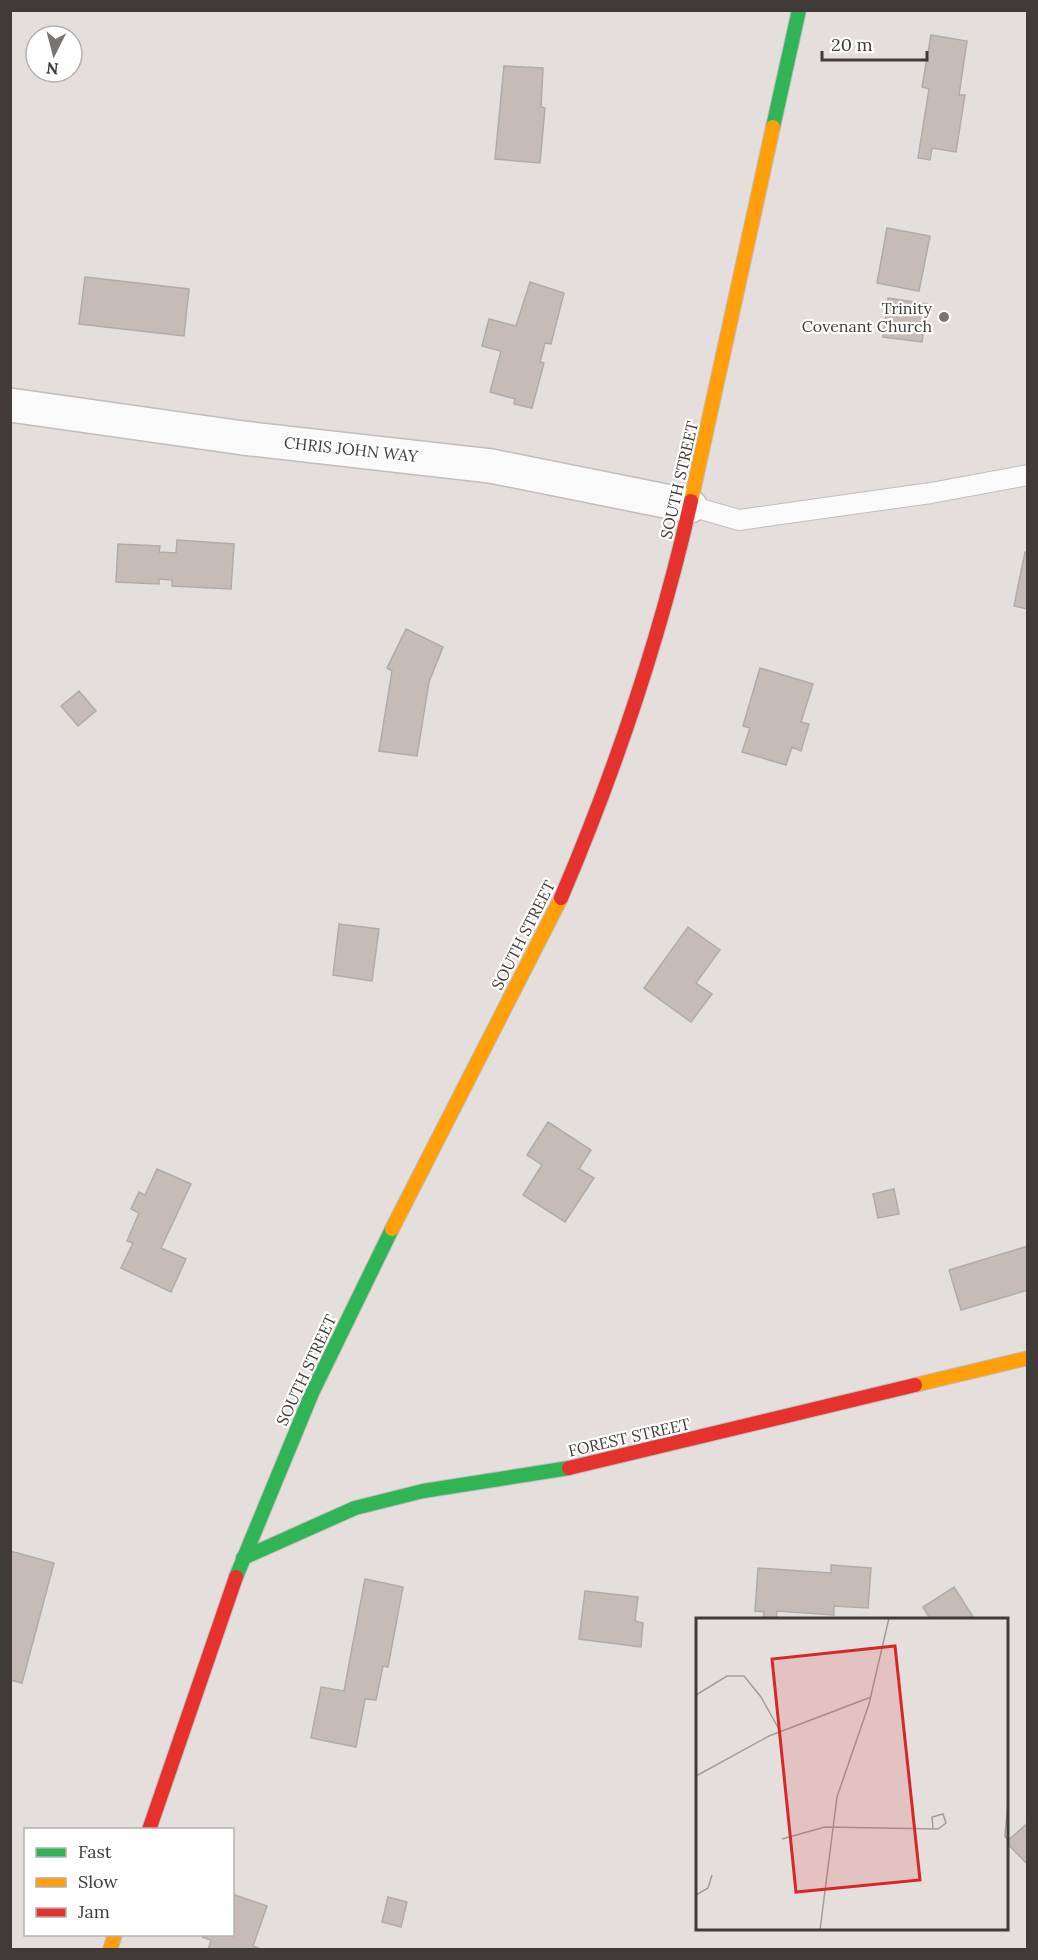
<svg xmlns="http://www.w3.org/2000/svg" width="1038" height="1960" font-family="Lora,serif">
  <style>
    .building { fill: #c7bbb7; stroke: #b0abaa; stroke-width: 1.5 }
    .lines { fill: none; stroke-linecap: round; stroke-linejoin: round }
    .lane-casing { stroke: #c1bdbc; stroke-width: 22 }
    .street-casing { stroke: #c1bdbc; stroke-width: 36 }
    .fast-casing { stroke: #c1bdbc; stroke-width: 16 }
    .slow-casing { stroke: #c1bdbc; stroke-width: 16 }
    .jam-casing { stroke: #c1bdbc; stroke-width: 16 }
    .lane { stroke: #fbfafa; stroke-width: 20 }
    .street { stroke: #fbfafa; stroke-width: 33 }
    .fast { stroke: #30b455; stroke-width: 14 }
    .slow { stroke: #ff9f0a; stroke-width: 14 }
    .jam { stroke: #e5322d; stroke-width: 14 }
    .poi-dot { fill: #797472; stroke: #fff; stroke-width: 2 }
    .labels { text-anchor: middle; stroke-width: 4.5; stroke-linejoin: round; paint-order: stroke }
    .poi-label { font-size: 16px; fill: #403b39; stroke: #fff; text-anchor: end }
    .street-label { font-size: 16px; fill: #403b39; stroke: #fff }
    .inset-road { fill: none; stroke: #a29d9b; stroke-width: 1.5 }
    .view { fill: #d62828; fill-opacity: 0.15; stroke: #d62828; stroke-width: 3 }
    .inset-edge { fill: none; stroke: #403b39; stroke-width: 3 }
  </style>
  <rect width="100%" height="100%" fill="#e4dedc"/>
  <!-- building -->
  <path class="building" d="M931,35L967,41L959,95H965L956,152L932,148L930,160L918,158L929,89L922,87Z
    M504,66L543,68L541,107L545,108L540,163L495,159Z
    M887,228L930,236L919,291L877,283Z
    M85,277L189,289L184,336L79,324Z
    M530,282L564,293L551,344L545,343L540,362L544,363L532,408L514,404L515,399L490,392L501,351L482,346L489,319L516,326Z
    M888,298L927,304L922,342L883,337Z
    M177,540L234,544L231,589L172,586V580L159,579V584L116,582L118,544L160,546L159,552L176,553Z
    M1025,552H1028V609L1014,606Z
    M406,629L443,647L429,682L417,756L379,751L392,671L387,668Z
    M760,668L813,684L801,722L809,724L801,751L792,747L786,765L742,752L750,728L743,726Z
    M79,691L96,711L78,726L61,706Z
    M339,924L379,929L372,981L333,975Z
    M688,927L720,950L696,983L712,994L691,1022L644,988Z
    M548,1122L591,1150L579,1169L594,1178L565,1222L523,1195L542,1165L527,1155Z
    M157,1169L191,1184L161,1248L186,1259L171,1292L121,1268L133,1243L127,1241L139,1213L131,1209L139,1192L145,1195Z
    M894,1189L899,1214L878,1218L873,1194Z
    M1028,1246V1290L961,1310L949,1270Z
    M10,1551L54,1563L22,1683L10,1680Z
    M831,1565L871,1568L868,1608L834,1606V1615L777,1611L776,1620H763L764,1612L755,1611L758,1568L831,1573Z
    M365,1579L403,1587L388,1667L383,1666L376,1700L365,1699L356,1747L311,1738L321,1687L344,1691Z
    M954,1587L975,1620H931L923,1607Z
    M585,1591L638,1597L635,1621L643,1623L641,1647L579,1639Z
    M1028,1823V1865L1006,1842Z
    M232,1894L267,1906L253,1946L263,1950H208L211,1940L202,1937L203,1934H232Z
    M388,1897L407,1902L401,1927L382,1922Z"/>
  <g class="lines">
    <defs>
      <path id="lane" d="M690,506L739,520L931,493L1028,475"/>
      <path id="street" d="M10,405L243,438L491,466L690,506"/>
      <path id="fast" d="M773,127L799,10
        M243,1558L355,1508L423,1491L569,1468
        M236,1577L312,1393L392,1229"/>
      <path id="slow" d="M691,501L773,127
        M392,1229L561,898
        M915,1385L1028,1358
        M110,1950L115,1934"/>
      <path id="jam" d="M561,898C616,769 660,638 691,501
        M569,1468L915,1385
        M149,1830L236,1577"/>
    </defs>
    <!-- lane casing -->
    <use href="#lane" class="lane-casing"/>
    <!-- street casing -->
    <use href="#street" class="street-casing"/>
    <!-- fast casing -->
    <use href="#fast" class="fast-casing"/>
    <!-- slow casing -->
    <use href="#slow" class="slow-casing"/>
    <!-- jam casing -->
    <use href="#jam" class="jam-casing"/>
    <!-- lane -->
    <use href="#lane" class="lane"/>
    <!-- street -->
    <use href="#street" class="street"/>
    <!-- fast -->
    <use href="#fast" class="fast"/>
    <!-- slow -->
    <use href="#slow" class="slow"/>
    <!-- jam -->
    <use href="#jam" class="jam"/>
  </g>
  <!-- markers -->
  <circle class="poi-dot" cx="944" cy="317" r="6"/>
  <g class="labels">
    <!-- poi labels -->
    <g class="poi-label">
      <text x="932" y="314">Trinity<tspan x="932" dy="18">Covenant Church</tspan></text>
    </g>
    <!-- street labels -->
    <g class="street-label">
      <text transform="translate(351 449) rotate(6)" y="6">CHRIS JOHN WAY</text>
      <text transform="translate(679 480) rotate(-77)" y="6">SOUTH STREET</text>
      <text transform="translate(523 935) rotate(-63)" y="6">SOUTH STREET</text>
      <text transform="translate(306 1370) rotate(-65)" y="6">SOUTH STREET</text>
      <text transform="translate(629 1437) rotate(-13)" y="6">FOREST STREET</text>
    </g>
  </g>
  <!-- overview -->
  <g transform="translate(696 1618)">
    <rect width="312" height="312" fill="#e4dedc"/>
    <path class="inset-road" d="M0,77L31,58H48L65,79L84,113M0,158L73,118L175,79M312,185L309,218L312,222M86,221L129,209L242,211L250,205L247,196L236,199L237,210M0,277L12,270L16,257M124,312L141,179L173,86L193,0"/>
    <path class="view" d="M199,28L224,262L100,274L76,41Z"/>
    <rect width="312" height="312" class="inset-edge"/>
  </g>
  <!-- border -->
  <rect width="1038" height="1960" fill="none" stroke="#403b39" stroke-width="24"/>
  <!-- legend -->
  <rect x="24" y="1828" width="210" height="108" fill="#ffffff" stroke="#b3b1b0" stroke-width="1.5"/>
  <rect x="36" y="1848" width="30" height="9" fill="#30b455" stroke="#b3b1b0" stroke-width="1.5"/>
  <text x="78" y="1858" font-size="18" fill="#403b39">Fast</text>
  <rect x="36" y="1878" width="30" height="9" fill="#ff9f0a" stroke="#b3b1b0" stroke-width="1.5"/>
  <text x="78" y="1888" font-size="18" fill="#403b39">Slow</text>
  <rect x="36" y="1908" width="30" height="9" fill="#e5322d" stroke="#b3b1b0" stroke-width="1.5"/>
  <text x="78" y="1918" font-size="18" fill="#403b39">Jam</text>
  <!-- north arrow -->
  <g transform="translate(54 54) rotate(186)"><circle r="28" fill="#ffffff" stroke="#b3b1b0" stroke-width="1.5"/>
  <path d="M0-4.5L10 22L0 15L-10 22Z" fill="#797472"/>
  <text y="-9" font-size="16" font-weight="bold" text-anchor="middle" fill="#403b39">N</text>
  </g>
  <!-- scale -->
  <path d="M822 51v9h105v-9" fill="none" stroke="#403b39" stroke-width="3"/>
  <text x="831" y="51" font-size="18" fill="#403b39" stroke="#ffffff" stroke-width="4.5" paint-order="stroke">20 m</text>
</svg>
